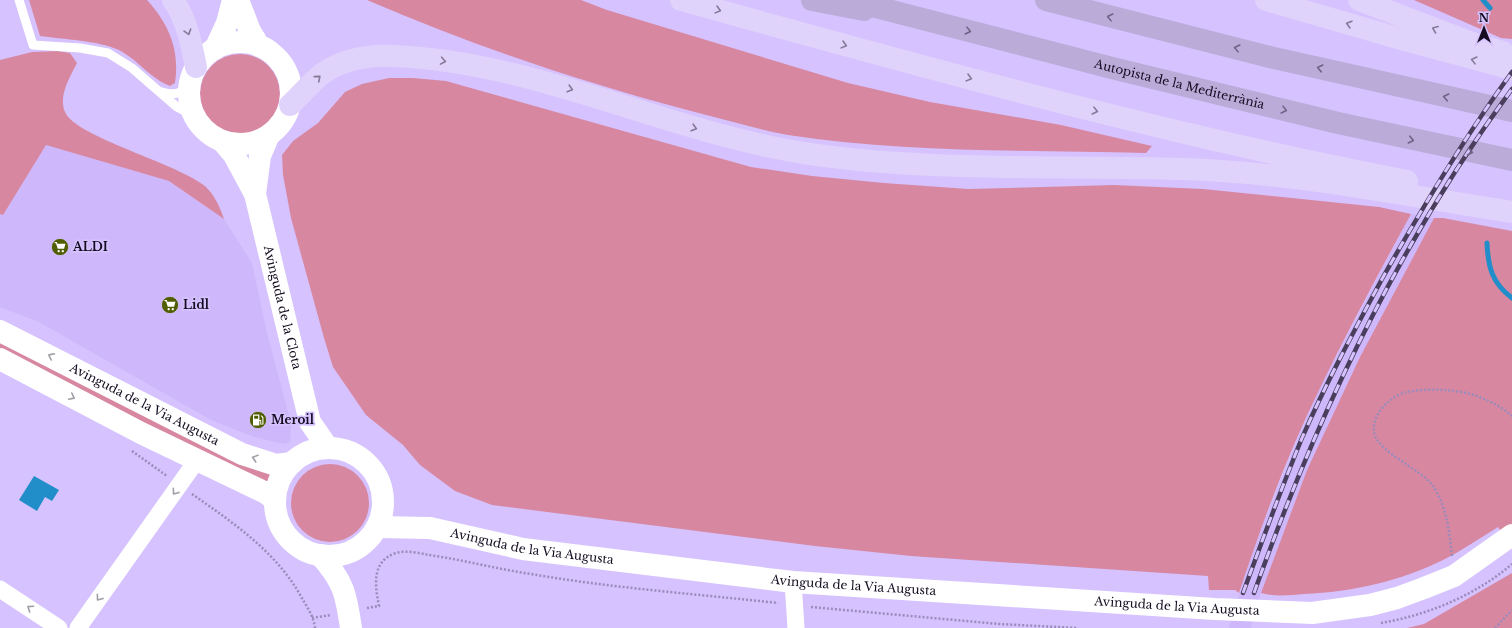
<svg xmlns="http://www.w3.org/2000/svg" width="1512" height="628" font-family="'Libre Baskerville',serif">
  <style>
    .built { fill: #ceb8fb }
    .green { fill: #d887a1 }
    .water { fill: #218eca }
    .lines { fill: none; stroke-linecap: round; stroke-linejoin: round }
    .stream { stroke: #218eca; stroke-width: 5 }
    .path { stroke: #9b8bbb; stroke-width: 2.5; stroke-dasharray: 2 2; stroke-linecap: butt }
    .service { stroke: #fff; stroke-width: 9 }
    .minor { stroke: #fff; stroke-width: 17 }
    .tertiary { stroke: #fff; stroke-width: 22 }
    .trunk { stroke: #e0d3fb; stroke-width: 22 }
    .motorway { stroke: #baabd9; stroke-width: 22 }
    .rail-casing { stroke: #493e5c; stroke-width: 4.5 }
    .rail { stroke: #d5c2fe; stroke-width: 3; stroke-dasharray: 9; stroke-linecap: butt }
    .oneway { stroke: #847998 }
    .oneway2 { stroke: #6f6386 }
    .oneway3 { stroke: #a19ea6 }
    .labels { text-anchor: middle; stroke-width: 3.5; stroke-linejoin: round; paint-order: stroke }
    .street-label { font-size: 12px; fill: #140c20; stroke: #d5c2fe }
    .poi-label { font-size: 12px; font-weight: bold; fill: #140c20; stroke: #d5c2fe; text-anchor: start }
  </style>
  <rect width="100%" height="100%" fill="#d5c2fe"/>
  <!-- built -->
  <path class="built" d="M46,145L169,181L224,219L252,263L267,333L291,423L290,442L284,444L254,437L211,420L39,322L0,307V214H3Z
    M1411,214L1434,218L1360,357L1307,470L1261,593L1251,628H1229L1253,549L1293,450L1320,387Z"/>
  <!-- green -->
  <path class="green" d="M29,0H147C169,24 180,50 175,83L170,86C151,79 138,60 119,50C100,41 62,39 40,36Z
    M367,0H581L607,10L848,83L930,102L1061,125L1152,146L1146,153C1026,150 907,153 788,135C756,129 723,119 691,111C581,82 471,45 367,0Z
    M1414,0H1512V39L1501,38Z
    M58,51L70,53L77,63C70,77 58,96 65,112C75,137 180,164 206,187C215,196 220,207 224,219L169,181L46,145L3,215L0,214V60L32,52Z
    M200 94a40 40 0 1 1 80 0a40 40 0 1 1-80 0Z
    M389,78H413L446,81L751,167L812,176L884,183L968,189L1114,185L1203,189L1379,207L1411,214C1380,271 1349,328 1321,386C1288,453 1262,523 1239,593L1235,590H1209L1208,576L911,556L815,546L492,505L455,491L420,465L403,445L366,415L333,367L324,338L291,218L283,175L282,155L293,141L318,123L345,92L362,84Z
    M1434,218H1443L1512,231V548L1498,527C1480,538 1463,550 1445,559C1401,581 1353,592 1304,594C1291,595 1274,597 1261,593L1307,470L1360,357Z
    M0,341L273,473L268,485L0,350Z
    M291 503a39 39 0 1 1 78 0a39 39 0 1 1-78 0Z
    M1512,573V628H1407L1424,624Z"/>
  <!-- water -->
  <path class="water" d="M34,476L59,490L52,501L45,497L37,511L19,500Z"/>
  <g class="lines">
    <!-- stream -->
    <path class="stream" d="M1483,0L1490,8
      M1487,243C1488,267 1492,283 1512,298"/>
    <!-- path -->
    <path class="path" d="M132,451L167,476
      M192,494C235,524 278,553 303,600C308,608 314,618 315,628
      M1452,556C1449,531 1447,507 1433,486C1421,469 1377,452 1374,432C1372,414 1388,399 1403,393C1416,389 1441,389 1454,391C1475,393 1497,403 1512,416
      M811,607L999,624L1078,628
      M367,608L379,606C375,586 371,561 396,553C406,550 419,553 429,555C464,560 497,569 531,574C612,588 696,594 778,603
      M312,618L331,615
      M1381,623C1428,615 1476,595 1512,564
      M1495,628L1512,610"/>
    <!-- service -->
    <path class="service" d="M19,0L33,45L80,48L108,53L132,68L177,107L194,116
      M162,92C175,96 182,94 190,82"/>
    <!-- minor -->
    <path class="minor" d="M793,582L796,628
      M0,589L59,628
      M78,628L197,460"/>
    <!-- tertiary -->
    <g class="tertiary">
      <path d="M238,0L250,31L259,46"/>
      <circle cx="240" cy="93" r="51"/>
      <path d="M215,49L227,23L233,0"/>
      <path id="s1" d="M223,142L234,155L255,194L310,422L328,448"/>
      <path d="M255,194L260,156L268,137"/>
      <path id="s2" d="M0,331L242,454L276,465L292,463"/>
      <path d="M0,359L141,433L266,493L275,500"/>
      <circle cx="329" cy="502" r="54"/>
      <path id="s3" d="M377,527L430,528L523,549L793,582L1215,609L1312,613L1370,605L1397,598L1424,588L1454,576L1512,535"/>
      <path d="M320,555C344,582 346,594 351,628"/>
    </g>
    <!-- trunk -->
    <path class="trunk" d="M173,0C187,20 191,43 196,67
      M681,0C921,66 1162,134 1407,181
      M1266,0L1401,39L1512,69
      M1359,0L1475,44L1503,52
      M290,105C301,95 310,83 322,74C343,59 368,55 394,56C538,62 669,133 810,154C933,172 1057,165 1181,169C1292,172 1402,195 1512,212"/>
    <!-- motorway -->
    <g class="motorway">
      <path d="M812,0L864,10"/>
      <path id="s4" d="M849,0L1112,68L1338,123L1512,160"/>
      <path d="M1046,0L1274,58L1512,111"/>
    </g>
    <defs>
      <path id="rail" d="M1243,593C1262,541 1281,489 1302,438C1326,383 1354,331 1382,279C1422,208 1464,138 1512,72
        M1254,593C1317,415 1400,241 1512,89"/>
    </defs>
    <!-- rail casing -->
    <use href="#rail" class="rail-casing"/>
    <!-- rail -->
    <use href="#rail" class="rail"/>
  </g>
  <!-- one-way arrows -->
  <defs><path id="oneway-chevron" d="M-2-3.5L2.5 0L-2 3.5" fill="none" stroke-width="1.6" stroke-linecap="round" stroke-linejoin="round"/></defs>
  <g class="oneway">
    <use href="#oneway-chevron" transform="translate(718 10) rotate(15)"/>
    <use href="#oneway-chevron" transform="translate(1349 24) rotate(-164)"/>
    <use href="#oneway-chevron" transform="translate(1435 29) rotate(-159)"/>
    <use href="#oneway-chevron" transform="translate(188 32) rotate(72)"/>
    <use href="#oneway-chevron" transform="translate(844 45) rotate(15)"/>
    <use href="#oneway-chevron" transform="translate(1474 60) rotate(-166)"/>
    <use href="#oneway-chevron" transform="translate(443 61) rotate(10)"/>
    <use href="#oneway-chevron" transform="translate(318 78) rotate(-41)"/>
    <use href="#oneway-chevron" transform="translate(969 78) rotate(15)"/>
    <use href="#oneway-chevron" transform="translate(570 89) rotate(17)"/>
    <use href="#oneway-chevron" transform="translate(1095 111) rotate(14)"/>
    <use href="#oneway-chevron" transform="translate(694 128) rotate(16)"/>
  </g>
  <g class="oneway2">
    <use href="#oneway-chevron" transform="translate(1110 17) rotate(-166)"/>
    <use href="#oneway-chevron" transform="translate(968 31) rotate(14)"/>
    <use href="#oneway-chevron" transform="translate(1237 48) rotate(-166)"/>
    <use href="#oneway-chevron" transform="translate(1320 68) rotate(-167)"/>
    <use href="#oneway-chevron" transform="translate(1446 97) rotate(-168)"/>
    <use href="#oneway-chevron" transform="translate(1284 110) rotate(14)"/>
    <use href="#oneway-chevron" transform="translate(1411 140) rotate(13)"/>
    <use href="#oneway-chevron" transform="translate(1470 152) rotate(11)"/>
  </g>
  <g class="oneway3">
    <use href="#oneway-chevron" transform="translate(51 356) rotate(-153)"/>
    <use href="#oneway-chevron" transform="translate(72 397) rotate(27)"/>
    <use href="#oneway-chevron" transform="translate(255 458) rotate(-162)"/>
    <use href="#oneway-chevron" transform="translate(175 492) rotate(126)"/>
    <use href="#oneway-chevron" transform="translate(99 598) rotate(126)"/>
    <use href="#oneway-chevron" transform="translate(30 608) rotate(-146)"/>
  </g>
  <!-- icons -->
  <defs>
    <symbol id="supermarket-disc" viewBox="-11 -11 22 22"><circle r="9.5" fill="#505e00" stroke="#d5c2fe"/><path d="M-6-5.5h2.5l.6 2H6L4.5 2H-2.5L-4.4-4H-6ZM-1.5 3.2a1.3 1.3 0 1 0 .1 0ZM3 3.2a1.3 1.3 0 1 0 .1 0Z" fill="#fff"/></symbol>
    <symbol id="fuel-disc" viewBox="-11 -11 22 22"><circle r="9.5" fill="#505e00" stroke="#d5c2fe"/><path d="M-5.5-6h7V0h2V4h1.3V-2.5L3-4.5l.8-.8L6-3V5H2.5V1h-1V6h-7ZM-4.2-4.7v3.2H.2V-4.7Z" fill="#fff"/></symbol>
  </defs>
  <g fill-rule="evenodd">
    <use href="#supermarket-disc" x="50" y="237" width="20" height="20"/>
    <use href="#supermarket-disc" x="160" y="295" width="20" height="20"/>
    <use href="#fuel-disc" x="248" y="410" width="20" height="20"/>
  </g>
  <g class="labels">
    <!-- street labels -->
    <g class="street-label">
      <text dy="4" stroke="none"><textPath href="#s4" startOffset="341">Autopista de la Mediterrània</textPath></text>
      <text dy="4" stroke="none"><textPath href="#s1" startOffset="178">Avinguda de la Clota</textPath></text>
      <text dy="4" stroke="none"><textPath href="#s2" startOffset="162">Avinguda de la Via Augusta</textPath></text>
      <text dy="4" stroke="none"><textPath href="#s3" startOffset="157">Avinguda de la Via Augusta</textPath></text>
      <text dy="4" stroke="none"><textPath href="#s3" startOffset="481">Avinguda de la Via Augusta</textPath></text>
      <text dy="4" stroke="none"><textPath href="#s3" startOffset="805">Avinguda de la Via Augusta</textPath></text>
    </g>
    <!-- poi labels -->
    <g class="poi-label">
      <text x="73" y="251">ALDI</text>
      <text x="183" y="309">Lidl</text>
      <text x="271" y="424">Meroil</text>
    </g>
  </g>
  <!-- north arrow -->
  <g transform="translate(1484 28)" stroke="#d5c2fe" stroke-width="3" paint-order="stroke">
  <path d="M0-3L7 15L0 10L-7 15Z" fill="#140c20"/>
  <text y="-6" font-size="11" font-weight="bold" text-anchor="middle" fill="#140c20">N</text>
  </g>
</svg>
